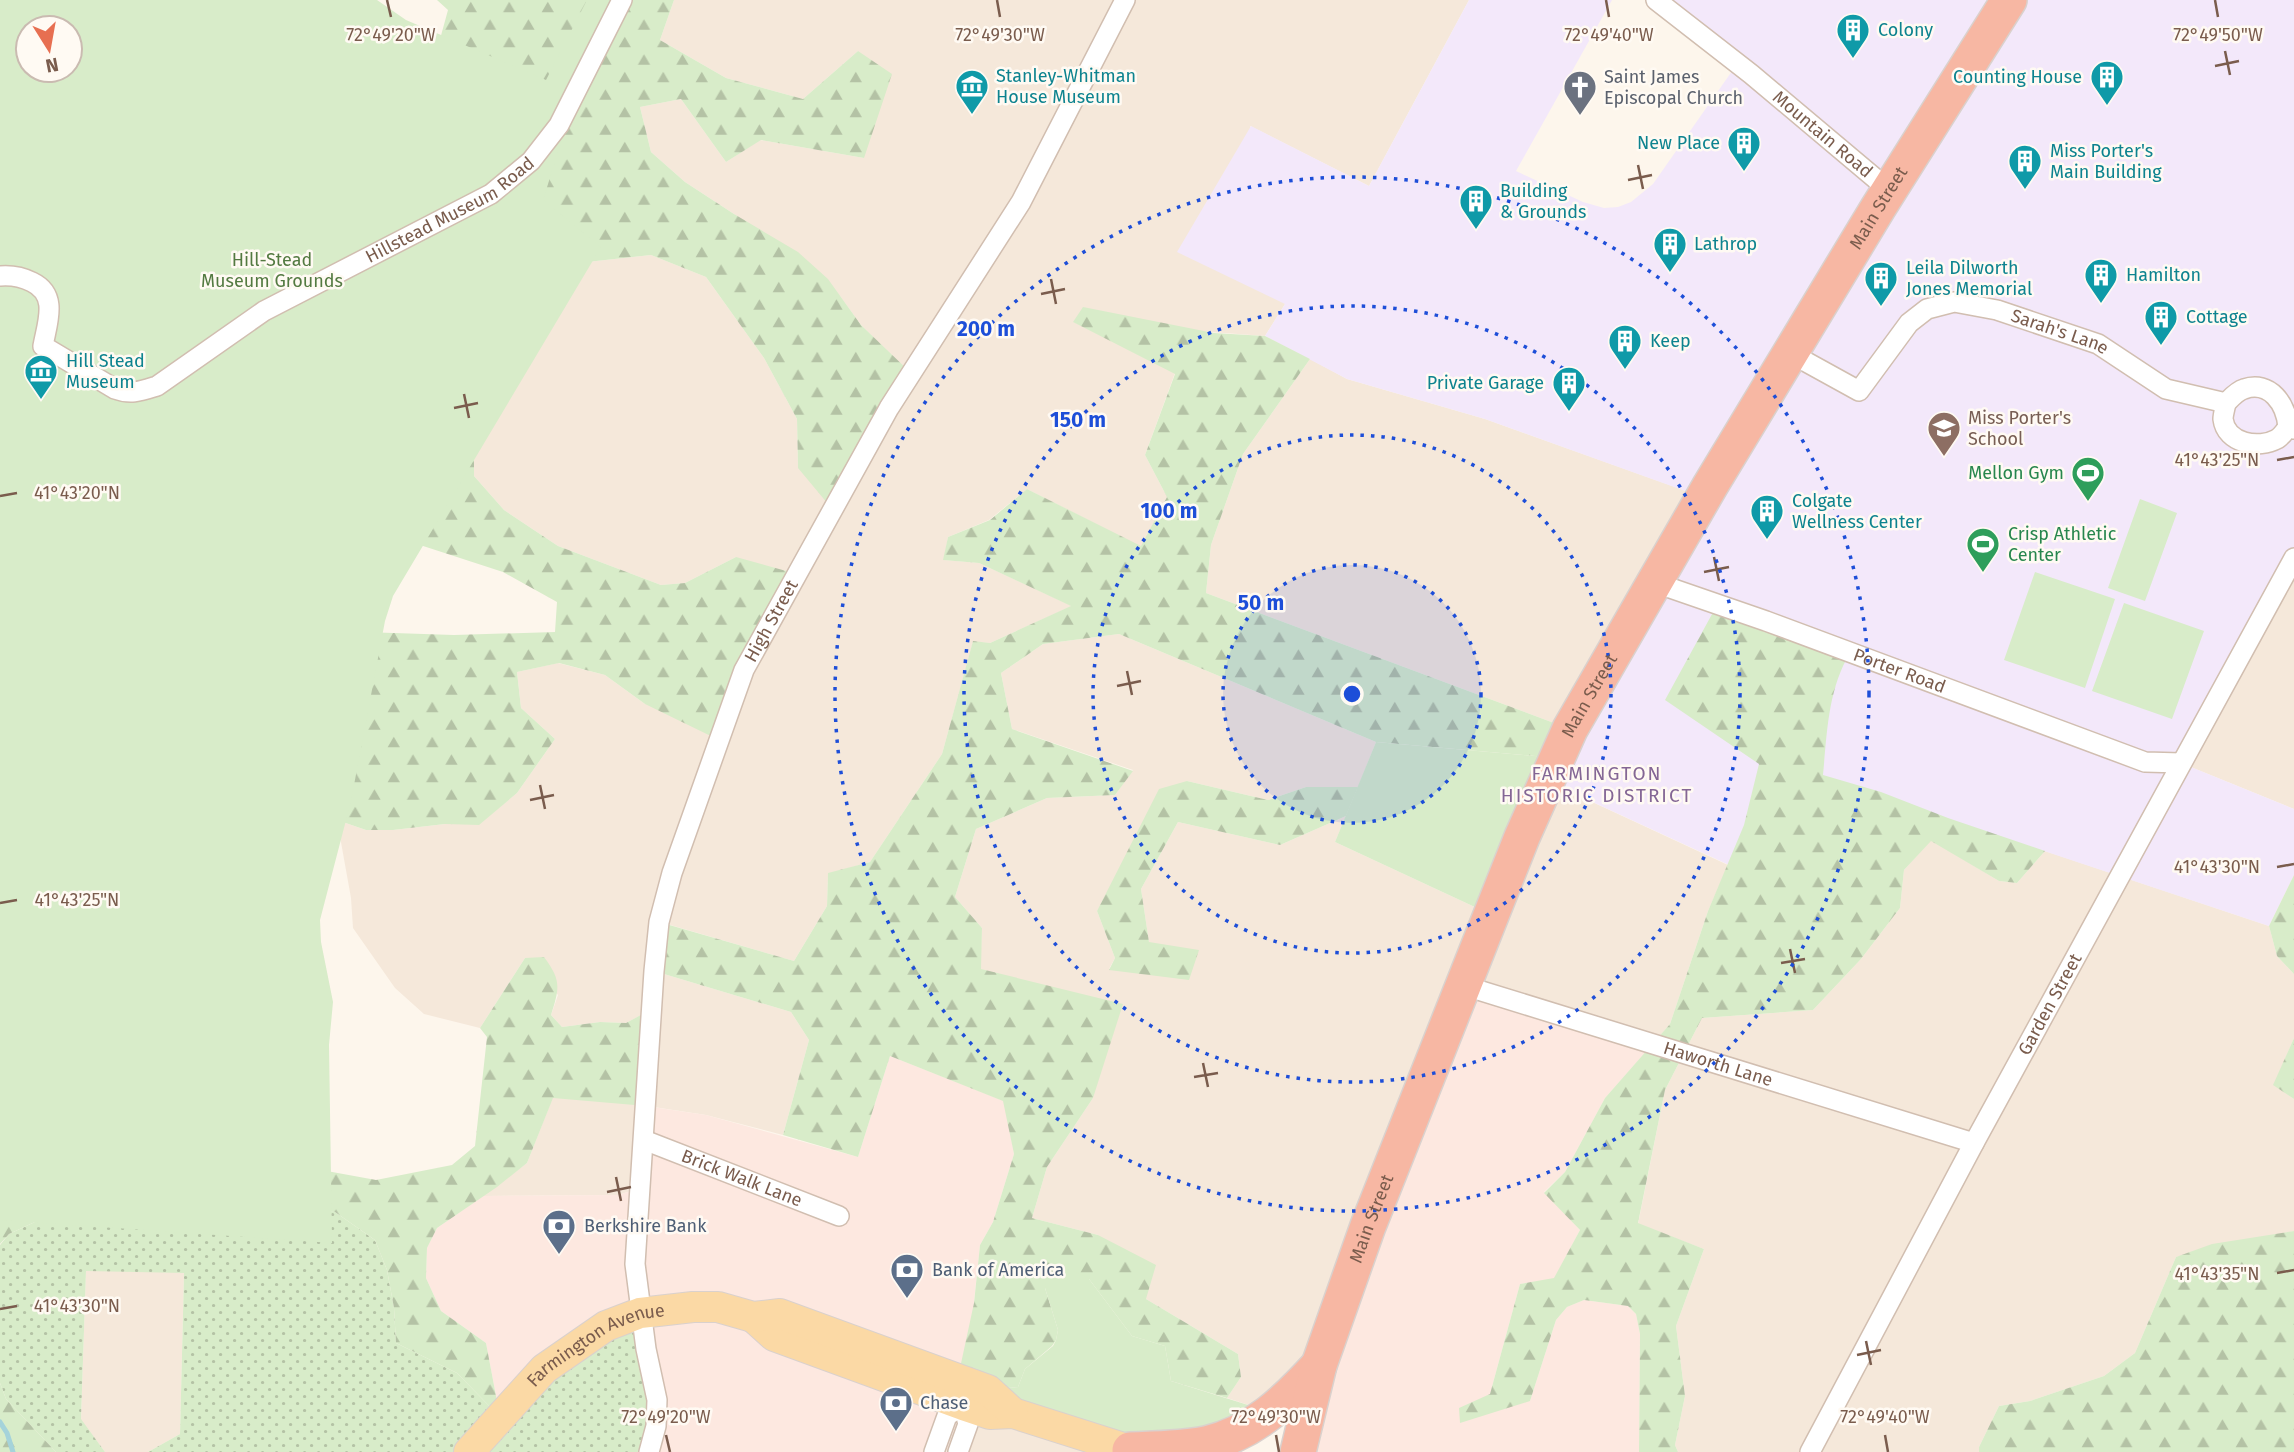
<svg xmlns="http://www.w3.org/2000/svg" width="2294" height="1452" font-family="'Fira Sans',sans-serif">
  <style>
    .residential { fill: #f5e8da }
    .commercial { fill: #fde8e0 }
    .education { fill: #f3e8fa }
    .grass { fill: url(#grass-dots) }
    .forest { fill: url(#forest-firs) }
    .green { fill: #d8ecc9; fill-rule: evenodd }
    .lines { fill: none; stroke-linecap: round; stroke-linejoin: round }
    .stream { stroke: #a5d3da; stroke-width: 5 }
    .street-casing { stroke: #d1beb0; stroke-width: 22 }
    .primary-casing { stroke: #dad1cd; stroke-width: 32 }
    .highway-casing { stroke: #dad1cd; stroke-width: 38 }
    .street { stroke: #fff; stroke-width: 19 }
    .primary { stroke: #fbd9a5; stroke-width: 30 }
    .highway { stroke: #f7b7a3; stroke-width: 35 }
    .ticks { fill: none; stroke: #7a5c4d; stroke-width: 2.5 }
    .ring { fill: none; stroke: #1d4ed8; stroke-width: 3.5; stroke-dasharray: 3.5 7 }
    .labels { text-anchor: middle; stroke-width: 5; stroke-linejoin: round; paint-order: stroke }
    .culture-label { font-size: 18px; fill: #0d838f; stroke: #fffaf3; text-anchor: start }
    .worship-label { font-size: 18px; fill: #5b616d; stroke: #fffaf3; text-anchor: start }
    .street-label { font-size: 18px; fill: #7a5c4d; stroke: #fffaf3 }
    .park-label { font-size: 18px; fill: #537a41; stroke: #fffaf3 }
    .education-label { font-size: 18px; fill: #785e54; stroke: #fffaf3; text-anchor: start }
    .leisure-label { font-size: 18px; fill: #27864d; stroke: #fffaf3; text-anchor: end }
    .service-label { font-size: 18px; fill: #4e5e75; stroke: #fffaf3; text-anchor: start }
    .neighbourhood-label { font-size: 19px; letter-spacing: 2px; fill: #846695; stroke: #fffaf3 }
    .ticks-label { font-size: 18px; text-anchor: middle; fill: #7a5c4d; stroke: #fffaf3; stroke-width: 5; stroke-linejoin: round; paint-order: stroke }
    .centre { fill: #1d4ed8; stroke: #fffaf3; stroke-width: 3.5 }
    .ring-label { font-size: 21px; text-anchor: middle; font-weight: bold; fill: #1d4ed8; stroke: #fffaf3; stroke-width: 5; stroke-linejoin: round; paint-order: stroke }
  </style>
  <defs>
    <pattern id="grass-dots" width="8" height="8" patternUnits="userSpaceOnUse" patternTransform="scale(1.75)"><rect width="8" height="8" fill="#d8ecc9"/><path d="M2 2h.1M6 6h.1" fill="none" stroke="#b4c2a5" stroke-width="1.8" stroke-linecap="round"/></pattern>
    <pattern id="forest-firs" width="22" height="20" patternUnits="userSpaceOnUse" patternTransform="scale(1.75)"><rect width="22" height="20" fill="#d8ecc9"/><path d="M5 1l3.5 6h-7zM16 11l3.5 6h-7z" fill="#b4c2a5"/></pattern>
  </defs>
  <rect width="100%" height="100%" fill="#fdf6ec"/>
  <!-- residential -->
  <path class="residential" d="M674,0H1469L1369,186L1250,126L1285,304L1265,336L1074,322L1175,373L1145,455L1167,497L1141,547L1027,489L989,520L948,537L944,560L979,563L1072,606L990,643L973,642L942,754L870,862L828,874L827,906L794,961L660,922L654,971L791,1012L809,1040L783,1135L706,1115L647,1106L641,1188L618,1195L483,1196L527,1163L553,1097L651,1010L626,1023L600,1022L562,1027L551,1015L558,995L525,958L480,1028L424,1014L395,988L353,928L351,898L337,820L366,830H393L445,824H479L517,793L555,739L521,708L517,672L558,663L605,675L645,704L736,557L685,583L661,585L558,546L504,510L474,476V436L578,263L651,255L706,277L764,358L797,419L798,468L911,374L861,325L840,296L734,214L685,182L651,152L640,107L681,99L726,162L760,140L864,158L858,51L803,99L726,78L660,40Z
    M1310,359L1347,379L1485,419L1703,497L1570,729L1206,593L1211,545L1243,454Z
    M2294,558V809L2181,763Z
    M1119,634L1376,742L1358,787H1306L1268,800L1187,781L1097,911L1115,958L1109,969L1149,942L1141,889L1178,822L1280,845L1346,816L1335,842L1492,915L1547,781L1728,865L1708,911L1670,1024L1652,1045L1333,1321L1261,1409L1227,1398L1241,1377L1238,1354L1146,1299L1098,1235L1032,1218L1047,1167L1093,1098L980,969L982,928L955,897L976,829L1047,798L1115,795L1133,770L1012,729L1001,673L1043,644Z
    M1931,840L1999,881L2017,883L2045,851L2269,926L2277,956L2294,974V1038L2274,1085L2294,1099V1231L2176,1257L2135,1353L2104,1376L2030,1401L1999,1406L1979,1447V1452H1678L1675,1445L1685,1396L1676,1326L1704,1249L1638,1224L1665,1090L1702,1018L1813,1010L1861,959L1900,908L1904,870Z
    M86,1270L184,1272L180,1434L148,1452H105L81,1420Z
    M963,1405L1131,1452H946Z"/>
  <!-- commercial -->
  <path class="commercial" d="M1462,985L1652,1045L1605,1098L1565,1172L1544,1192L1580,1230L1554,1279L1520,1284L1490,1394L1530,1401L1556,1320L1567,1307L1584,1300L1628,1306L1636,1314L1640,1334L1639,1452H1298Z
    M890,1056L1004,1101L1014,1154L993,1222L980,1245L963,1405L946,1452H649L500,1417L486,1343L441,1311L426,1278L427,1248L437,1228L483,1196L618,1195L641,1188L646,1106L706,1115L858,1157Z"/>
  <!-- education -->
  <path class="education" d="M1469,0H1612L1516,171L1583,202L1604,208L1618,207L1631,202L1653,184L1737,64L1656,0H2294V558L2181,763L2294,809V875L2269,926L1948,819L1857,924L1547,781L1702,497L1485,419L1347,379L1265,336L1285,304L1177,252L1251,126L1369,186Z"/>
  <!-- grass -->
  <path class="grass" d="M276,1208L335,1212L375,1240L387,1270L394,1308L396,1343L457,1373L500,1417L640,1313L646,1349L649,1452H148L180,1434L184,1273L86,1271L81,1419L105,1452H56L6,1399L0,1383V1245L9,1234L52,1214Z"/>
  <!-- forest -->
  <path class="forest" d="M437,0H674L660,40L726,78L803,99L858,51L892,74L864,158L761,140L726,162L681,99L640,107L651,152L685,182L734,214L798,252L828,279L861,325L911,373L833,510L798,468L797,419L764,358L706,277L651,255L578,263L474,436V476L504,510L558,546L661,585L685,583L736,557L797,574L719,740L645,704L605,675L559,663L517,672L521,708L555,739L517,793L479,825L445,824L393,830H366L337,820L333,631L454,635L555,632L557,602L503,572L377,531L428,83L448,10Z
    M1083,307L1214,333L1265,336L1310,359L1243,454L1211,545L1206,593L1570,729L1557,758L1376,742L1119,634L1043,644L1001,673L1012,729L1133,771L1115,795L1047,798L976,829L955,897L982,928L981,969L1123,1004L1093,1098L1047,1167L1032,1218L1098,1235L1156,1265L1146,1299L1238,1354L1241,1377L1227,1398L1171,1381L1165,1346L1132,1336L1089,1279L1045,1288L1058,1330L1056,1340L1052,1346L1025,1369L1018,1387L988,1390L960,1368L974,1303L980,1245L993,1222L1014,1154L1003,1101L890,1056L858,1157L783,1135L809,1040L791,1012L654,971L659,922L794,961L827,906L828,873L870,862L942,754L973,641L990,643L1071,606L979,563L943,560L948,537L990,520L1027,489L1141,546L1167,497L1145,455L1175,374L1073,322Z
    M1717,605L1850,653C1828,689 1827,733 1823,775L1881,792L1948,818L2045,851L2017,883L1999,881L1931,841L1904,870L1900,908L1861,959L1813,1010L1702,1018L1665,1090L1638,1223L1704,1249L1676,1326L1685,1396L1675,1445L1678,1452H1639L1640,1334L1636,1314L1628,1306L1584,1300L1567,1307L1556,1320L1530,1401L1460,1423L1459,1408L1490,1394L1520,1284L1554,1278L1580,1230L1544,1193L1565,1172L1605,1098L1670,1024L1708,911L1744,825L1759,764L1665,700Z
    M1187,781L1268,800L1306,787H1358L1346,816L1280,845L1178,822L1141,889L1149,942L1199,950L1189,980L1109,970L1115,958L1097,911L1159,789Z
    M2294,875V974L2277,956L2269,926Z
    M544,957C561,980 560,987 551,1015L562,1027L600,1022L626,1023L652,1009L646,1106L553,1098L527,1163L497,1187L437,1228L427,1248L426,1278L441,1311L486,1343L500,1417L457,1373L396,1343L394,1308L387,1270L375,1240L335,1212L276,1208L52,1214L9,1234L0,1244V1150L294,1165L376,1180L452,1165L475,1146L487,1037L480,1028L525,958Z
    M2294,1038V1099L2273,1085Z
    M2294,1231V1452H1979V1447L1999,1406L2030,1401L2104,1376L2135,1353L2176,1257L2212,1244Z
    M0,1383L6,1399L56,1452H0Z"/>
  <!-- green -->
  <path class="green" d="M0,0H377L406,20L546,80L587,0H623L569,117L543,200L601,247L393,596L385,621L351,801L320,920L321,942L333,1002L329,1045L332,1243L0,1220ZM28,28H70V70H28Z
    M2140,499L2177,513L2145,601L2108,588Z
    M2035,572L2115,599L2085,688L2004,660Z
    M2124,603L2204,631L2172,719L2092,691Z
    M1376,742L1557,758L1492,915L1335,842Z
    M1069,1269L1089,1279L1132,1336L1165,1346L1171,1381L1261,1409L1130,1450L988,1390L1018,1387L1025,1369L1053,1346L1056,1340L1058,1330L1045,1288L1046,1276Z"/>
  <g class="lines">
    <!-- stream -->
    <path class="stream" d="M0,1422L7,1433L13,1452"/>
    <defs>
      <g id="street">
        <path id="s1" d="M1656,0L1751,74L1889,190"/>
        <path id="s2" d="M0,276C12,275 22,277 32,282C59,295 47,323 43,346L115,389C131,395 141,391 157,386L264,311L491,194L531,161L559,125L622,0"/>
        <path id="s3" d="M1790,353L1859,391L1909,323L1927,309L1954,302L1997,310L2098,344L2166,389L2226,403C2231,398 2237,391 2244,389C2270,380 2286,404 2288,427L2294,429"/>
        <path d="M2226,403C2225,408 2223,415 2223,419C2226,444 2259,449 2277,439C2282,436 2285,431 2288,427"/>
        <path id="s4" d="M1653,582L1766,621L2145,762L2181,763"/>
        <path id="s5" d="M1462,985L1974,1143"/>
        <path id="s6" d="M644,1140L839,1216"/>
        <path id="s7" d="M649,1452L656,1426L657,1400L646,1349L635,1264L654,971L659,922L672,873L744,670L889,408L1021,202L1125,0"/>
        <path d="M934,1452L947,1416L963,1405L968,1424L958,1452"/>
        <path id="s8" d="M1810,1452L1974,1143L2294,558"/>
      </g>
      <g id="primary">
        <path d="M753,1317L774,1336L963,1405L990,1414L1013,1413L1136,1452"/>
        <path id="s9" d="M469,1452L544,1369L606,1326L640,1313L693,1307H718L753,1317L780,1314L988,1390L1013,1413"/>
      </g>
      <g id="highway">
        <path d="M1130,1450C1155,1449 1181,1449 1206,1444C1254,1433 1287,1400 1319,1365"/>
        <path id="s10" d="M1298,1452L1319,1365L1368,1226L1522,837L1570,729L1710,486L1878,208L2009,0"/>
      </g>
    </defs>
    <!-- street casing -->
    <use href="#street" class="street-casing"/>
    <!-- primary casing -->
    <use href="#primary" class="primary-casing"/>
    <!-- highway casing -->
    <use href="#highway" class="highway-casing"/>
    <!-- street -->
    <use href="#street" class="street"/>
    <!-- primary -->
    <use href="#primary" class="primary"/>
    <!-- highway -->
    <use href="#highway" class="highway"/>
  </g>
  <!-- ticks -->
  <path class="ticks" d="M387,0L391,17M997,0L1000,17M1606,0L1609,17M2215,0L2218,17M2225,51L2230,75M2215,66L2239,61M1638,165L1643,189M1628,180L1652,175M1051,279L1056,304M1041,294L1065,289M464,394L469,418M454,408L478,403M2277,460L2294,457M0,496L17,493M1714,557L1719,581M1704,572L1729,567M1127,671L1132,695M1117,686L1141,681M540,785L545,809M530,800L554,795M2277,867L2294,864M0,903L17,900M1790,949L1795,973M1781,963L1805,959M1203,1063L1208,1087M1194,1077L1218,1073M616,1177L621,1201M607,1192L631,1187M2277,1273L2294,1270M0,1309L17,1306M1866,1341L1871,1365M1857,1355L1881,1350M666,1435L670,1452M1276,1435L1279,1452M1885,1435L1888,1452"/>
  <!-- distance rings -->
  <circle cx="1352" cy="694" r="129" fill="#1d4ed8" fill-opacity=".12"/>
  <g class="ring">
    <circle cx="1352" cy="694" r="129"/>
    <circle cx="1352" cy="694" r="259"/>
    <circle cx="1352" cy="694" r="388"/>
    <circle cx="1352" cy="694" r="517"/>
  </g>
  <!-- icons -->
  <defs>
    <symbol id="building-pin" viewBox="-11 -11 22 30"><path d="M0 17L-7.5 6A9.5 9.5 0 1 1 7.5 6Z" fill="#0f9aa8" stroke="#fffaf3"/><path d="M-4-6H4V6H1V3H-1V6H-4ZM-2.5-4.3h1.7v1.8h-1.7ZM.8-4.3h1.7v1.8H.8ZM-2.5-1h1.7V.8h-1.7ZM.8-1h1.7V.8H.8Z" fill="#fff"/></symbol>
    <symbol id="museum-pin" viewBox="-11 -11 22 30"><path d="M0 17L-7.5 6A9.5 9.5 0 1 1 7.5 6Z" fill="#0f9aa8" stroke="#fffaf3"/><path d="M0-6L6-3V-2H-6V-3ZM-5-1h2V3h-2ZM-1-1h2V3h-2ZM3-1h2V3H3ZM-6 4H6V6H-6Z" fill="#fff"/></symbol>
    <symbol id="church-pin" viewBox="-11 -11 22 30"><path d="M0 17L-7.5 6A9.5 9.5 0 1 1 7.5 6Z" fill="#6b7280" stroke="#fffaf3"/><path d="M-1.2-6h2.4v3.5h3.3v2.4h-3.3V6h-2.4V-.1h-3.3v-2.4h3.3Z" fill="#fff"/></symbol>
    <symbol id="school-pin" viewBox="-11 -11 22 30"><path d="M0 17L-7.5 6A9.5 9.5 0 1 1 7.5 6Z" fill="#8d6e63" stroke="#fffaf3"/><path d="M0-5L7-2L0 1L-7-2ZM-4 1L0 2.5L4 1V4Q0 6-4 4Z" fill="#fff"/></symbol>
    <symbol id="stadium-pin" viewBox="-11 -11 22 30"><path d="M0 17L-7.5 6A9.5 9.5 0 1 1 7.5 6Z" fill="#2e9e5b" stroke="#fffaf3"/><path d="M0-5a6.5 5 0 1 0 0 10a6.5 5 0 1 0 0-10ZM-3.5-1.8h7v3.6h-7Z" fill="#fff"/></symbol>
    <symbol id="bank-pin" viewBox="-11 -11 22 30"><path d="M0 17L-7.5 6A9.5 9.5 0 1 1 7.5 6Z" fill="#5c6f8a" stroke="#fffaf3"/><path d="M-6-4H6V4H-6ZM0-2.3a2.3 2.3 0 1 0 0 4.6a2.3 2.3 0 1 0 0-4.6Z" fill="#fff"/></symbol>
  </defs>
  <g fill-rule="evenodd">
    <use href="#building-pin" x="1834" y="11" width="38" height="52"/>
    <use href="#building-pin" x="2088" y="58" width="38" height="52"/>
    <use href="#museum-pin" x="953" y="67" width="38" height="52"/>
    <use href="#church-pin" x="1561" y="68" width="38" height="52"/>
    <use href="#building-pin" x="1725" y="124" width="38" height="52"/>
    <use href="#building-pin" x="2006" y="142" width="38" height="52"/>
    <use href="#building-pin" x="1457" y="182" width="38" height="52"/>
    <use href="#building-pin" x="1651" y="225" width="38" height="52"/>
    <use href="#building-pin" x="2082" y="256" width="38" height="52"/>
    <use href="#building-pin" x="1862" y="259" width="38" height="52"/>
    <use href="#building-pin" x="2142" y="298" width="38" height="52"/>
    <use href="#building-pin" x="1606" y="322" width="38" height="52"/>
    <use href="#museum-pin" x="22" y="352" width="38" height="52"/>
    <use href="#building-pin" x="1550" y="364" width="38" height="52"/>
    <use href="#school-pin" x="1925" y="409" width="38" height="52"/>
    <use href="#stadium-pin" x="2069" y="454" width="38" height="52"/>
    <use href="#building-pin" x="1748" y="492" width="38" height="52"/>
    <use href="#stadium-pin" x="1964" y="525" width="38" height="52"/>
    <use href="#bank-pin" x="540" y="1207" width="38" height="52"/>
    <use href="#bank-pin" x="888" y="1251" width="38" height="52"/>
    <use href="#bank-pin" x="877" y="1384" width="38" height="52"/>
  </g>
  <g class="labels">
    <!-- culture labels -->
    <g class="culture-label">
      <text x="1878" y="36">Colony</text>
      <text x="996" y="82">Stanley-Whitman<tspan x="996" dy="21">House Museum</tspan></text>
      <text x="2082" y="83" text-anchor="end">Counting House</text>
      <text x="1720" y="149" text-anchor="end">New Place</text>
      <text x="2050" y="157">Miss Porter's<tspan x="2050" dy="21">Main Building</tspan></text>
      <text x="1500" y="197">Building<tspan x="1500" dy="21">&amp; Grounds</tspan></text>
      <text x="1694" y="250">Lathrop</text>
      <text x="1906" y="274">Leila Dilworth<tspan x="1906" dy="21">Jones Memorial</tspan></text>
      <text x="2126" y="281">Hamilton</text>
      <text x="2186" y="323">Cottage</text>
      <text x="1650" y="347">Keep</text>
      <text x="66" y="367">Hill Stead<tspan x="66" dy="21">Museum</tspan></text>
      <text x="1544" y="389" text-anchor="end">Private Garage</text>
      <text x="1792" y="507">Colgate<tspan x="1792" dy="21">Wellness Center</tspan></text>
    </g>
    <!-- worship labels -->
    <g class="worship-label">
      <text x="1604" y="83">Saint James<tspan x="1604" dy="21">Episcopal Church</tspan></text>
    </g>
    <!-- street labels -->
    <g class="street-label">
      <text dy="6" stroke="none"><textPath href="#s1" startOffset="214">Mountain Road</textPath></text>
      <text dy="6" stroke="none"><textPath href="#s2" startOffset="574">Hillstead Museum Road</textPath></text>
      <text dy="6" stroke="none"><textPath href="#s10" startOffset="1379">Main Street</textPath></text>
      <text dy="6" stroke="none"><textPath href="#s3" startOffset="324">Sarah's Lane</textPath></text>
      <text dy="6" stroke="none"><textPath href="#s7" startOffset="856">High Street</textPath></text>
      <text dy="6" stroke="none"><textPath href="#s4" startOffset="262">Porter Road</textPath></text>
      <text dy="6" stroke="none"><textPath href="#s10" startOffset="812">Main Street</textPath></text>
      <text dy="6" stroke="none"><textPath href="#s8" startOffset="508">Garden Street</textPath></text>
      <text dy="6" stroke="none"><textPath href="#s5" startOffset="268">Haworth Lane</textPath></text>
      <text dy="6" stroke="none"><textPath href="#s6" startOffset="105">Brick Walk Lane</textPath></text>
      <text dy="6" stroke="none"><textPath href="#s10" startOffset="245">Main Street</textPath></text>
      <text dy="6" stroke="none"><textPath href="#s9" startOffset="170">Farmington Avenue</textPath></text>
    </g>
    <!-- park labels -->
    <g class="park-label">
      <text x="272" y="266">Hill-Stead<tspan x="272" dy="21">Museum Grounds</tspan></text>
    </g>
    <!-- education labels -->
    <g class="education-label">
      <text x="1968" y="424">Miss Porter's<tspan x="1968" dy="21">School</tspan></text>
    </g>
    <!-- leisure labels -->
    <g class="leisure-label">
      <text x="2064" y="479">Mellon Gym</text>
      <text x="2008" y="540" text-anchor="start">Crisp Athletic<tspan x="2008" dy="21">Center</tspan></text>
    </g>
    <!-- service labels -->
    <g class="service-label">
      <text x="584" y="1232">Berkshire Bank</text>
      <text x="932" y="1276">Bank of America</text>
      <text x="920" y="1409">Chase</text>
    </g>
    <!-- neighbourhood labels -->
    <g class="neighbourhood-label">
      <text x="1597" y="780">FARMINGTON<tspan x="1597" dy="22">HISTORIC DISTRICT</tspan></text>
    </g>
  </g>
  <g class="ticks-label">
    <text x="391" y="41">72°49'20"W</text>
    <text x="1000" y="41">72°49'30"W</text>
    <text x="1609" y="41">72°49'40"W</text>
    <text x="2218" y="41">72°49'50"W</text>
    <text x="2217" y="466">41°43'25"N</text>
    <text x="77" y="499">41°43'20"N</text>
    <text x="2217" y="873">41°43'30"N</text>
    <text x="77" y="906">41°43'25"N</text>
    <text x="2217" y="1280">41°43'35"N</text>
    <text x="77" y="1312">41°43'30"N</text>
    <text x="666" y="1423">72°49'20"W</text>
    <text x="1276" y="1423">72°49'30"W</text>
    <text x="1885" y="1423">72°49'40"W</text>
  </g>
  <circle cx="1352" cy="694" r="10" class="centre"/>
  <g class="ring-label">
    <text x="986" y="336">200 m</text>
    <text x="1078" y="427">150 m</text>
    <text x="1169" y="518">100 m</text>
    <text x="1261" y="610">50 m</text>
  </g>
  <!-- north arrow -->
  <g transform="translate(49 49) rotate(169)"><circle r="33" fill="#fffaf3" stroke="#cabbb1" stroke-width="2"/>
  <path d="M0-5L12 26L0 18L-12 26Z" fill="#e76f51"/>
  <text y="-10" font-size="19" font-weight="bold" text-anchor="middle" fill="#7a5c4d">N</text>
  </g>
</svg>
